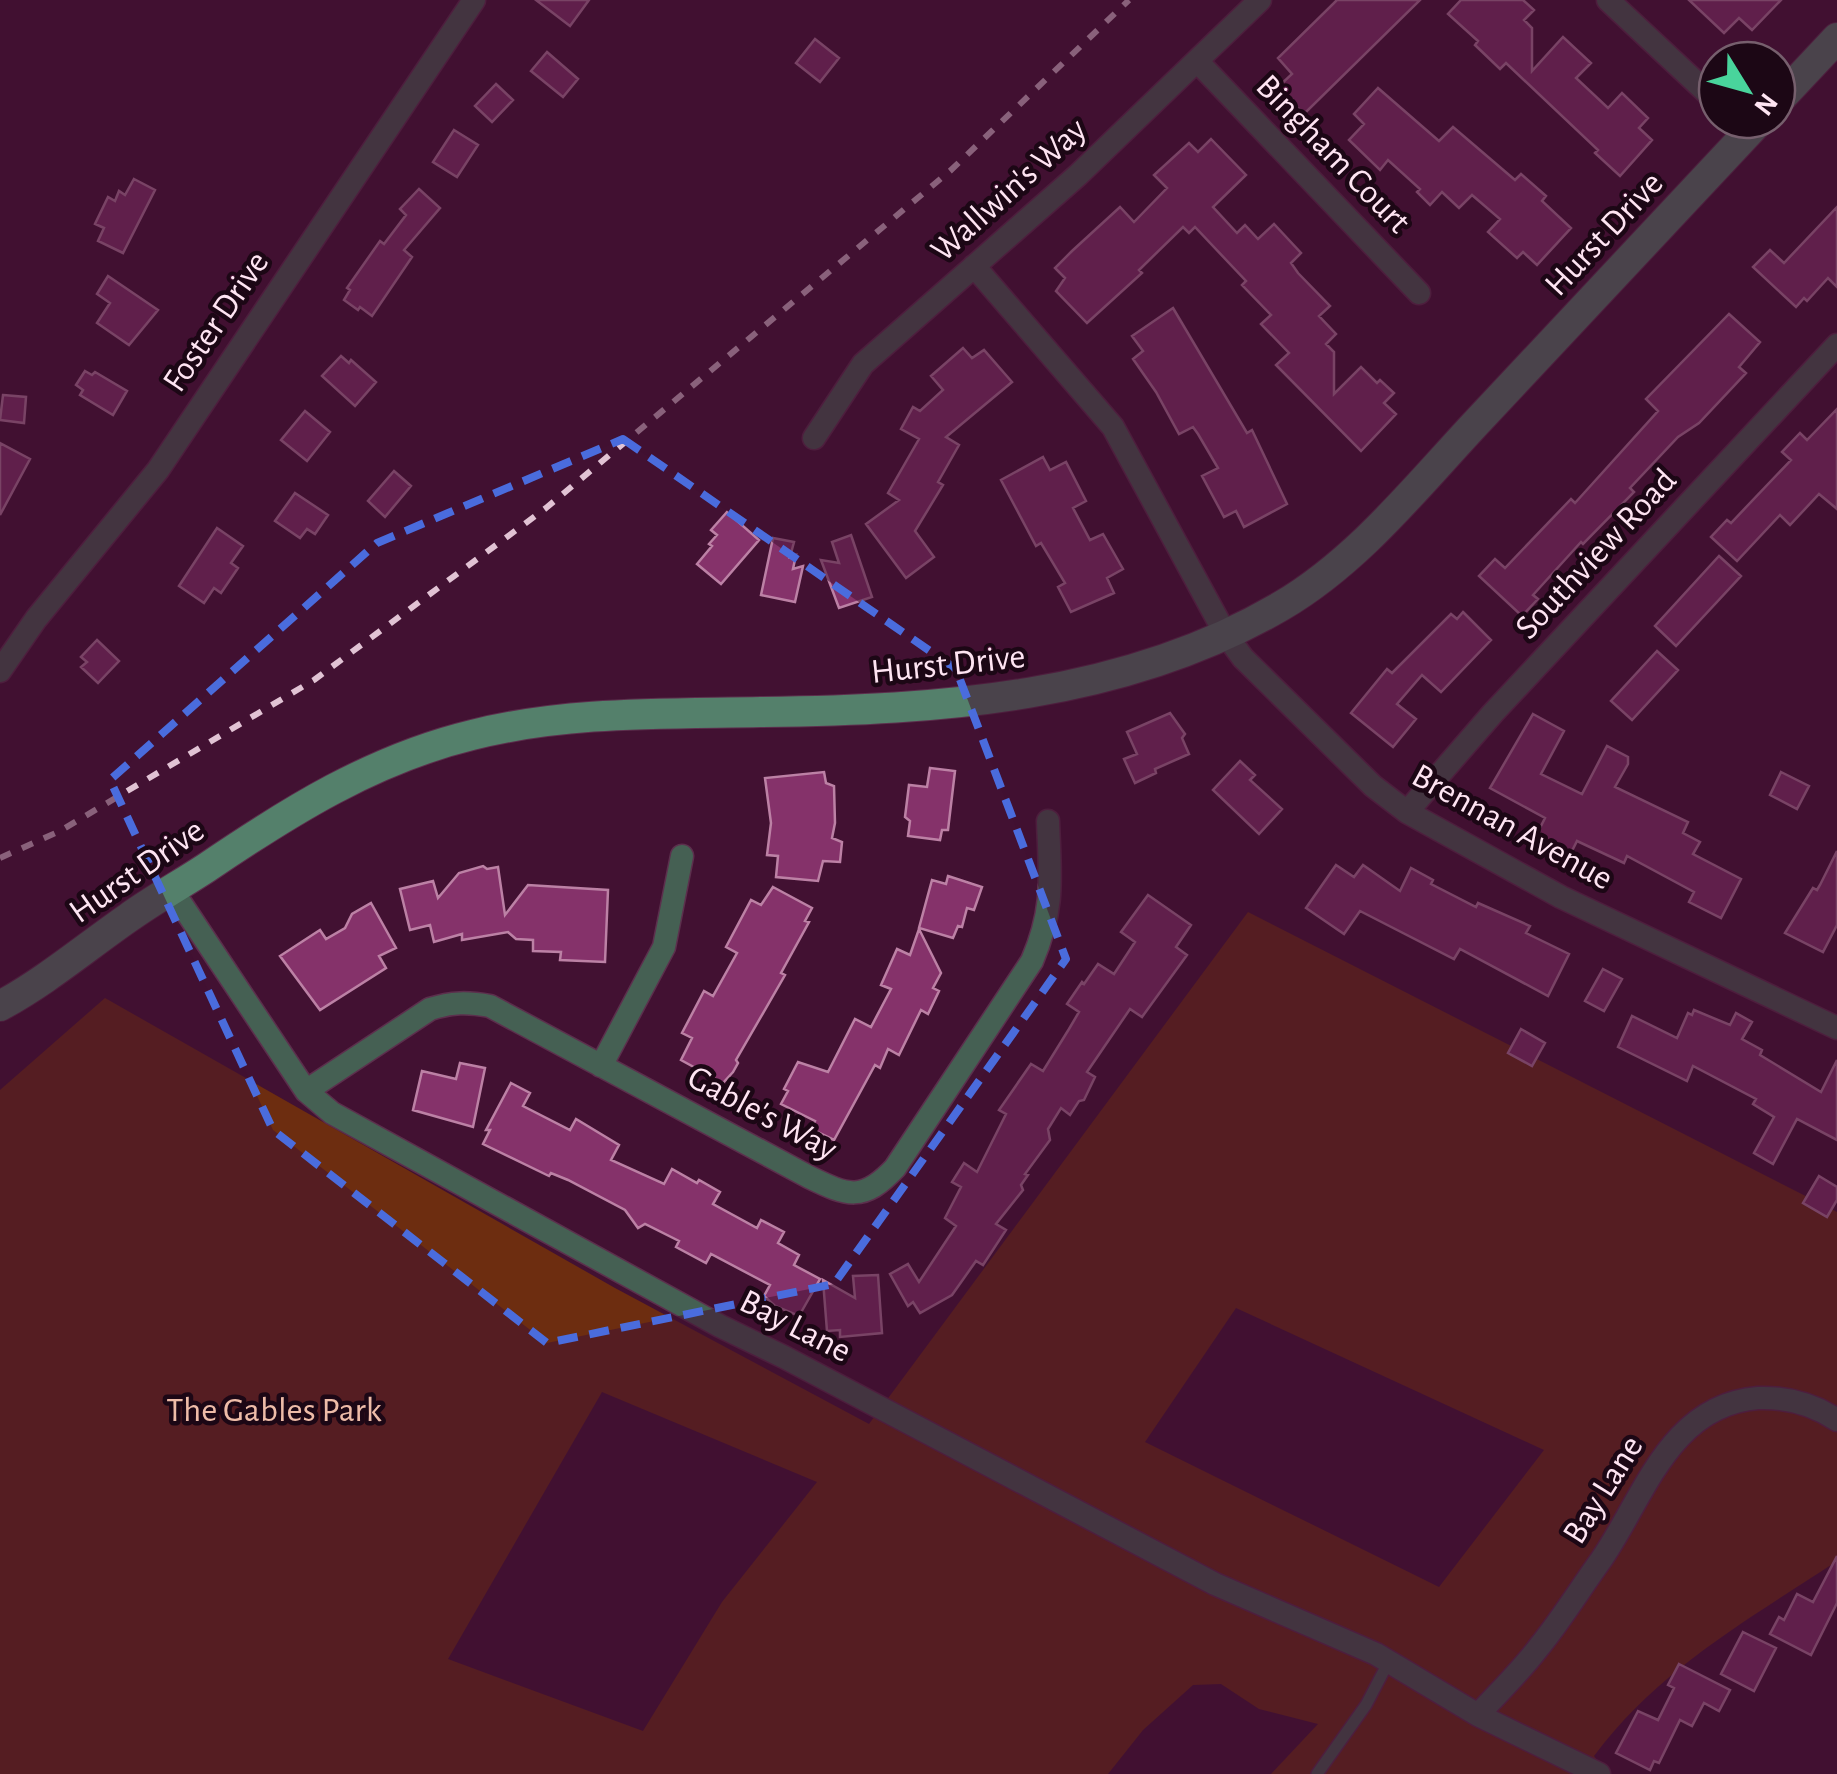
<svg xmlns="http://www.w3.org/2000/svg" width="1837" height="1774" font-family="'Alegreya Sans',sans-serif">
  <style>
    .green { fill: #6d2d10; fill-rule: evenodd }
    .building { fill: #85326a; stroke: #bc81a5; stroke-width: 2.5 }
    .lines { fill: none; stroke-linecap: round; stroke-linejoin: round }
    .lane-casing { stroke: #5c2f4d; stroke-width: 14 }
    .street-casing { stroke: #5c2f4d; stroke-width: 25 }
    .secondary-casing { stroke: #5c2f4d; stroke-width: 32 }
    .lane { stroke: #456053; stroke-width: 11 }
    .street { stroke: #456053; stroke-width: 22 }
    .secondary { stroke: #54806b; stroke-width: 30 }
    .rail { stroke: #e1c3d4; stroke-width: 6; stroke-dasharray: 12 12; stroke-linecap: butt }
    .marked { fill: none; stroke: #4a6cdd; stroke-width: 8; stroke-dasharray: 20 12; stroke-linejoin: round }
    .labels { text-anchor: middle; stroke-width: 9; stroke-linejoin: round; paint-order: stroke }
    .street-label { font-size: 35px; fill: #fee4f2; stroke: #1c0715 }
    .park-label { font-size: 35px; fill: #eebca8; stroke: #1c0715 }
  </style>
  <rect width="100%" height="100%" fill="#421132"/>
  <!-- green -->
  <path class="green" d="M1248,912L1837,1212V1561C1748,1620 1659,1669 1594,1756L1607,1774H1271L1318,1724L1259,1709L1221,1684L1193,1685L1143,1730L1108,1774H0V1090L105,998L615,1288L869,1424ZM1236,1308L1544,1450L1439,1587L1145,1442ZM602,1392L817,1482L722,1602L643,1731L448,1659Z"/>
  <!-- building -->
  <path class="building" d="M536,0H589L570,26Z
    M1337,0H1420L1304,114L1278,87L1292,74L1278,58Z
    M1461,0H1523L1534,10L1524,20L1532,28V71L1563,37L1591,63L1576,78L1608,108L1622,93L1648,118L1639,128L1652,140L1620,176L1595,153L1598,150L1506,63L1500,69L1475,45L1478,41L1448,14Z
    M1689,0H1781L1752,30L1739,18L1724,33Z
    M815,39L839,58L820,82L796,63Z
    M547,52L578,79L563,97L531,71Z
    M496,84L513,100L492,122L475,106Z
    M1378,88L1439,141L1453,127L1515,180L1521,174L1546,196L1542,201L1571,228L1537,265L1523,252L1517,258L1488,232L1500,219L1472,195L1459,208L1442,192L1430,205L1417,192L1420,189L1388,160L1380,170L1349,140L1364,124L1354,114Z
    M454,130L478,145L457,177L433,162Z
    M1211,139L1246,175L1213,207L1237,233L1245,225L1258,239L1274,224L1301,253L1291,263L1298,273L1330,306L1319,316L1336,334L1326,344L1334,352V394L1361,367L1377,383L1380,380L1394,393L1384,403L1396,414L1361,451L1276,365L1289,353L1261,324L1271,315L1242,285L1246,281L1195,227L1189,233L1183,227L1139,270L1142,273L1087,323L1056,291L1065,278L1055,268L1072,251L1120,207L1134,222L1167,188L1154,175L1189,143L1198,152Z
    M134,179L155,190L123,253L98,241L104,228L95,224L108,197L115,201L119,191L125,195Z
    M419,189L440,208L404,250L412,257L372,316L360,307L358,310L344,300L350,290L347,288L380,241L384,244L406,215L400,209Z
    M1837,207V287L1828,278L1807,301L1804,298L1796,307L1753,267L1770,250L1784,263Z
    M108,276L158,310L129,345L97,323L110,303L97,294Z
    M1173,308L1247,433L1252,430L1287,504L1244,527L1236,511L1224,517L1202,476L1218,468L1198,434L1193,427L1179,434L1156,392L1133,359L1143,351L1132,336Z
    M1729,314L1760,342L1739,367L1746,373L1699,423L1678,437L1630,488L1634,492L1583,544L1581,542L1533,595L1538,599L1522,616L1479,576L1495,559L1505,568L1571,499L1575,503L1658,411L1646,399Z
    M963,348L972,358L984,350L1012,382L946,437L959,445L938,482L943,485L915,531L934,557L906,578L866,524L899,500L888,493L919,439L901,429L913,407L920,411L943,390L931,376Z
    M341,356L349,363L351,360L376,382L355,406L322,376Z
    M85,371L92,375L95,372L127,391L113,415L80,395L83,390L76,385Z
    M3,395L26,397L24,423L0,420Z
    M1837,409V509L1819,494L1790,525L1780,515L1737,561L1711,537L1727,520L1731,523L1791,460L1782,452L1800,433L1807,440Z
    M305,411L330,432L307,461L281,440Z
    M0,443L30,459L0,515Z
    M1043,457L1050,470L1066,462L1086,501L1073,508L1090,540L1103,534L1123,569L1107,578L1114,593L1071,612L1058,587L1065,583L1041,543L1036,546L1001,480Z
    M394,471L411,486L385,517L368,501Z
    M295,493L328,515L315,534L307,529L300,538L275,521Z
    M727,512L759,540L721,584L697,564L712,546L709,544L717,535L711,530Z
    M217,528L243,546L231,563L238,568L221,593L214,588L204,603L179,586Z
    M851,535L872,597L839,608L821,560L839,563L832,542Z
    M773,538L794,542L790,557L796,555L793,569L803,566L795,602L761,595Z
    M1719,556L1741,576L1676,646L1655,626Z
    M1463,612L1491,640L1441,692L1422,675L1397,704L1416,719L1393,747L1351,713L1387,669L1392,673L1451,614L1457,619Z
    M97,640L119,661L98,683L81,667L87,662L81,657Z
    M1657,651L1678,670L1632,720L1611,701Z
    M1170,713L1185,734L1182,738L1189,754L1155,769L1156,773L1135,783L1124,759L1137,754L1127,732Z
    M1533,714L1564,731L1541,774L1582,794L1607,746L1628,757V764L1615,787L1688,822L1683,833L1700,842L1693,854L1741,879L1721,918L1689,902L1694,892L1627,856L1624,863L1577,841L1570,855L1539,842L1542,835L1538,832L1545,818L1490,788Z
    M1240,761L1255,775L1250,780L1282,809L1259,834L1213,790Z
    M930,768L955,771L948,830H942L940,840L908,836L910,821L905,817L909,785L927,787Z
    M824,772L826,783L834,786L835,823L832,838L842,842L840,862L823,861L818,881L776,877L778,856L767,855L771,823L765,778Z
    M1781,772L1809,786L1797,809L1770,795Z
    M1837,851V925L1823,952L1785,933L1813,888L1817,890L1820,885Z
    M1336,865L1354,877L1363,865L1400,891L1411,868L1433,880L1431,884L1476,907L1478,903L1530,926L1526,933L1569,954L1548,996L1460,949L1454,959L1360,911L1344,934L1306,908Z
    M483,866L487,869L498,867L505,915L528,885L608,890L605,962L560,960L561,952L533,951V940L516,939L508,932L462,940V934L434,942L430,925L410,930L400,889L433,881L438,898L459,873Z
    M948,876L982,887L974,910L967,908L962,927L958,926L953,938L919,928L932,880L946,884Z
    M773,887L812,908L805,921L809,922L781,973L785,975L736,1060L738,1063L733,1072L723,1083L681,1060L692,1038L682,1033L704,991L713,996L737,953L726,947L751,900L761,905Z
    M1148,895L1191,925L1176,947L1187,955L1142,1017L1130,1009L1087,1072L1095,1077L1084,1100L1079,1101L1070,1115L1061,1108L1048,1129L1050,1140L1025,1174L1028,1175L1021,1185L1023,1190L996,1224L1006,1230L983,1265L976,1261L952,1295L920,1313L913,1302L908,1306L890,1274L908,1264L919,1282L956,1226L945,1218L961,1187L952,1182L964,1163L977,1172L1006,1114L999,1110L1031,1064L1043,1071L1069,1029L1079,1012L1067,1004L1082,982L1084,984L1098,964L1114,974L1135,942L1121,932Z
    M371,903L396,948L379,956L386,968L320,1010L280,956L320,930L326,939L345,928L352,914Z
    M919,929L941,973L933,988L939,991L928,1014L921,1010L899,1055L888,1049L880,1068L875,1065L834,1140L811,1129L815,1121L781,1104L788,1091L784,1089L798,1062L828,1072L855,1019L871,1027L891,989L881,985L897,949L910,955Z
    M1603,969L1622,979L1604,1011L1585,1001Z
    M1694,1010L1730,1025L1736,1013L1752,1022L1742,1039L1762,1050L1760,1055L1821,1092L1837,1060V1140L1797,1119L1773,1164L1754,1153L1774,1117L1753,1104L1756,1099L1693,1066L1687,1081L1618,1047L1632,1016L1677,1038L1688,1013L1692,1015Z
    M1521,1029L1545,1043L1532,1066L1508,1053Z
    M460,1063L485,1068L473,1127L413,1110L422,1071L456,1079Z
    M511,1083L530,1093L523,1106L570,1130L576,1119L619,1145L611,1160L664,1184L672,1169L697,1183L699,1180L720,1192L713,1204L757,1228L761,1220L784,1232L778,1243L799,1255L794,1265L820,1279L799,1316L775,1306L764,1296L770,1285L711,1254L706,1263L676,1247L679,1241L645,1224L638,1228L625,1210L568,1180L551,1173L549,1176L483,1144L490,1130H486Z
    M1819,1176L1837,1187V1200L1827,1217L1803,1203Z
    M878,1275L882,1333L840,1337V1330L827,1331L823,1280L855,1298L853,1276Z
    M1837,1556V1603L1811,1655L1770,1634L1779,1617L1784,1620L1797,1594L1813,1602Z
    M1743,1632L1776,1648L1754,1691L1721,1674Z
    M1679,1664L1730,1690L1719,1711L1704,1703L1692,1726L1680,1720L1659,1763L1654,1761L1650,1770L1616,1753L1638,1711L1658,1720L1674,1688L1668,1685Z"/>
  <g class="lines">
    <defs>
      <path id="lane" d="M1317,1774L1366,1705L1389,1661"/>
      <path id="street" d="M1608,0L1717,102
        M1197,61L1419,293
        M974,266L1113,427L1226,635L1243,658L1373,786L1407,812L1561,897L1837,1028
        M814,438L863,364L1078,175L1260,0
        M0,671L36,619L158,470L474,0
        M1407,812L1493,713L1837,345
        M172,890L306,1091L332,1113L720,1326L784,1357L1215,1584L1376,1654L1478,1715L1599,1774
        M601,1066L664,947L682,856
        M306,1091L430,1009C452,1002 468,1002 490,1006L809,1177C848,1196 863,1202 895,1168L1032,961C1055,907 1050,878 1048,821
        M1478,1715C1498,1693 1521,1671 1539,1647C1561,1620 1580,1589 1601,1560C1644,1498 1669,1405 1758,1398C1786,1397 1813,1404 1837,1420"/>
      <path id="secondary" d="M1777,102L1837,38
        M0,1006C46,981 85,948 128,918C153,900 180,885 206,868C290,811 373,759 472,735C566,711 665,714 761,712C939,710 1124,698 1281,606C1358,561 1417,486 1477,422C1571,321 1665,220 1760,120"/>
    </defs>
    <!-- lane casing -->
    <use href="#lane" class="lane-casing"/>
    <!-- street casing -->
    <use href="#street" class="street-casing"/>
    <!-- secondary casing -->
    <use href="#secondary" class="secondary-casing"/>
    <!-- lane -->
    <use href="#lane" class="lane"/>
    <!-- street -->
    <use href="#street" class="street"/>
    <!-- secondary -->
    <use href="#secondary" class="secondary"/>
    <!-- rail -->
    <path class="rail" d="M0,858L60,831L314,680L546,508L950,171L1129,0"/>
  </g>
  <!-- marked area -->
  <path d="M0 0H1837V1774H0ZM623,439L956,669L1066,959L834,1284L547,1343L273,1130L110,780L377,543Z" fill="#421132" fill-opacity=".55" fill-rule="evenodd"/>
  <path class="marked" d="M623,439L956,669L1066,959L834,1284L547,1343L273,1130L110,780L377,543Z"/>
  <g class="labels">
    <!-- street labels -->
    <g class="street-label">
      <text transform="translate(1334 153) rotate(46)" y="12">Bingham Court</text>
      <text transform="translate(1008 189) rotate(-42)" y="12">Wallwin's Way</text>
      <text transform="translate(1603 233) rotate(-47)" y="12">Hurst Drive</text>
      <text transform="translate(215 321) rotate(-56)" y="12">Foster Drive</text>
      <text transform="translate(1595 553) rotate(-47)" y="12">Southview Road</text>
      <text transform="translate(948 663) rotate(-6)" y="12">Hurst Drive</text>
      <text transform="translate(1513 826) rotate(29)" y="12">Brennan Avenue</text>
      <text transform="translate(136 870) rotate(-35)" y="12">Hurst Drive</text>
      <text transform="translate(763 1112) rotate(28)" y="12">Gable's Way</text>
      <text transform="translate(796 1325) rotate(27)" y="12">Bay Lane</text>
      <text transform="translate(1602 1489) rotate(-58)" y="12">Bay Lane</text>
    </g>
    <!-- park labels -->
    <g class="park-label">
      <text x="274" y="1421">The Gables Park</text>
    </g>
  </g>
  <!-- north arrow -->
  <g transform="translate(1747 90) rotate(127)"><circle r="48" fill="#1c0715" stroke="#765f6d" stroke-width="2.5"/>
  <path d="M0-8L18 38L0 25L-18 38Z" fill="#49d49c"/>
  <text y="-15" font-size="28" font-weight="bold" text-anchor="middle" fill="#fee4f2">N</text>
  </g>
</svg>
